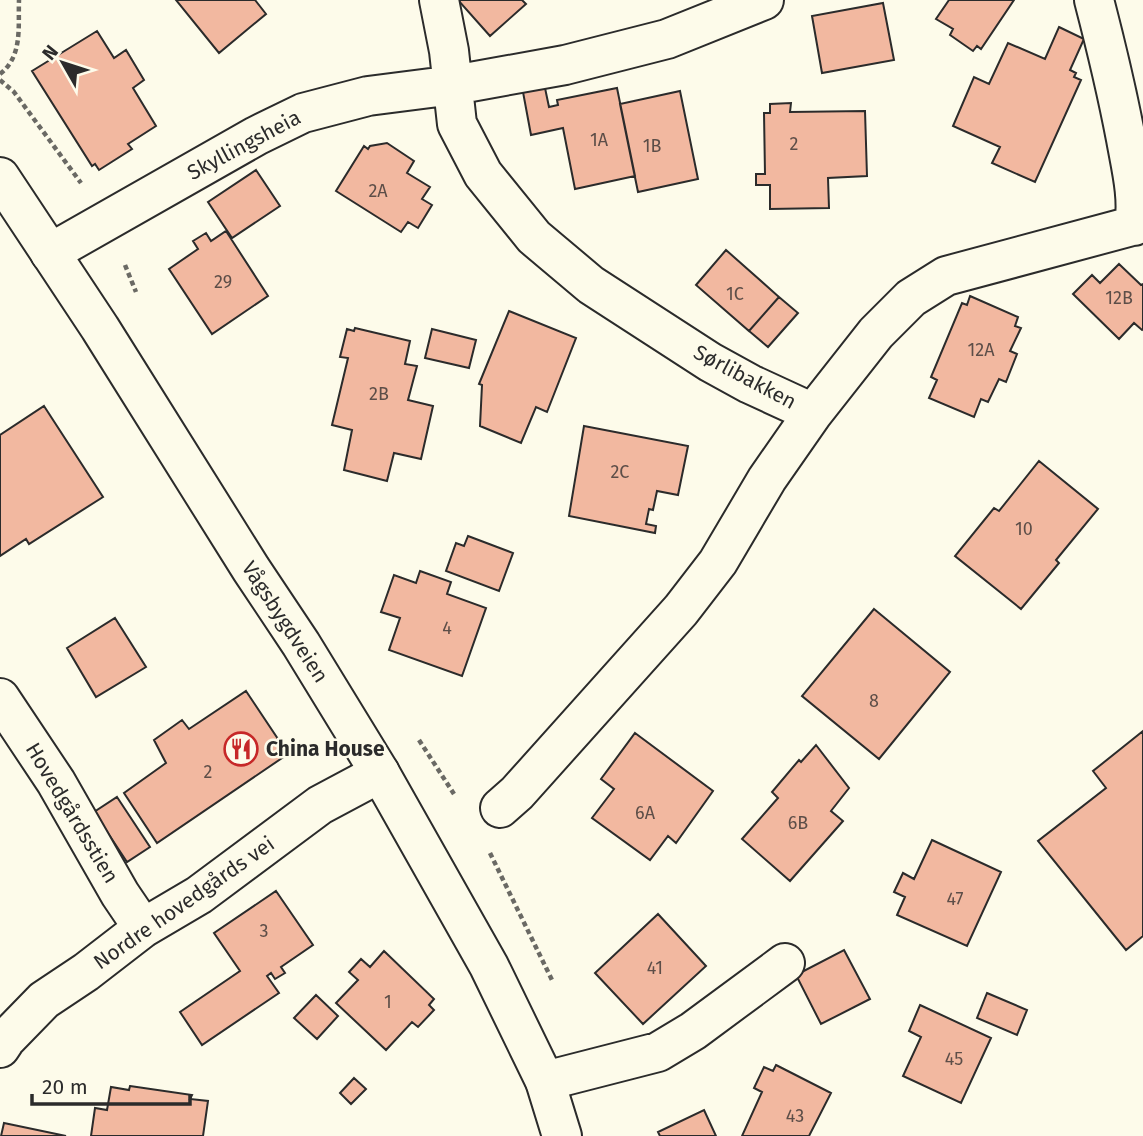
<svg xmlns="http://www.w3.org/2000/svg" width="1143" height="1136" font-family="'Fira Sans',sans-serif">
  <style>
    .building { fill: #f2b8a0; stroke: #2b2b2b; stroke-width: 2 }
    .lines { fill: none; stroke-linecap: round; stroke-linejoin: round }
    .minor-casing { stroke: #2b2b2b; stroke-width: 42 }
    .major-casing { stroke: #2b2b2b; stroke-width: 42 }
    .path { stroke: #6a6964; stroke-width: 4.5; stroke-dasharray: 5 3.5; stroke-linecap: butt }
    .minor { stroke: #fdfbea; stroke-width: 38 }
    .major { stroke: #fdfbea; stroke-width: 38 }
    .labels { text-anchor: middle; stroke-width: 5; stroke-linejoin: round; paint-order: stroke }
    .number-label { font-size: 18px; fill: #5d4e48 }
    .street-label { font-size: 21px; fill: #2b2b2b; stroke: #fdfbea }
    .poi-label { font-size: 21px; font-weight: bold; fill: #2b2b2b; stroke: #fdfbea; text-anchor: start }
  </style>
  <rect width="100%" height="100%" fill="#fdfbea"/>
  <!-- building -->
  <path class="building" d="M176,0H255L266,14L219,53Z
    M458,0H522L526,4L490,36Z
    M949,0H1014L981,49L977,46L973,51L950,35L953,29L936,19Z
    M883,3L894,60L822,73L812,16Z
    M1059,27L1084,39L1070,70L1076,73L1074,77L1081,80L1035,182L992,163L1000,147L953,126L974,77L989,84L1008,43L1045,59Z
    M97,31L114,58L126,50L144,80L133,88L156,126L128,144L132,149L99,170L95,164L92,166L32,71Z
    M545,88L549,107L558,105L557,100L617,88L635,176L575,189L563,128L531,135L523,92Z
    M680,91L698,179L638,192L620,104Z
    M791,103L790,112L865,111L867,176L828,178L829,208L770,209V185H756V174H765L764,113H770V104Z
    M387,143L414,161L407,173L430,187L422,199L432,205L418,228L408,222L401,232L336,191L364,146L368,149L370,146Z
    M256,170L280,206L232,238L208,202Z
    M226,231L268,296L212,334L169,269L198,249L193,241L206,233L211,241Z
    M726,250L779,297L749,331L696,285Z
    M1119,264L1141,285L1143,284V329L1142,330L1134,323L1119,339L1073,294L1092,275L1100,283Z
    M970,296L1018,317L1015,326L1021,328L1010,351L1017,354L1006,382L999,379L988,402L981,399L974,417L929,398L937,380L931,377L962,303L967,305Z
    M779,297L798,313L768,347L749,331Z
    M509,311L576,338L547,412L536,407L521,443L480,426L482,385L479,384Z
    M355,328L410,341L405,364L417,366L408,400L433,406L421,459L394,453L387,481L344,470L352,430L332,425L348,358L340,357L347,329L354,331Z
    M432,329L476,340L469,368L425,358Z
    M44,406L103,497L29,544L26,539L0,556V435Z
    M584,426L688,446L678,495L657,491L653,510L649,509L646,524L656,526L655,533L569,516Z
    M1039,461L1098,509L1056,560L1059,563L1021,609L955,556L994,508L999,511Z
    M468,536L513,553L499,591L446,571L456,543L464,546Z
    M420,571L451,582L447,594L486,608L462,676L389,650L400,618L381,612L394,575L416,583Z
    M874,609L950,672L879,759L802,696Z
    M115,618L146,667L96,697L67,648Z
    M246,691L288,754L157,843L124,793L166,763L154,740L182,720L189,729Z
    M1143,731V936L1126,950L1038,841L1106,788L1093,771Z
    M635,733L713,791L676,843L668,836L650,860L592,818L614,789L601,779Z
    M816,745L849,788L831,811L843,821L790,881L742,839L778,798L772,792L799,760L801,762Z
    M117,797L150,847L127,862L94,812Z
    M932,840L1001,872L967,946L897,915L905,897L894,892L903,873L914,879Z
    M276,891L313,945L281,967L285,973L275,979L271,973L267,976L279,993L202,1045L180,1012L240,971L214,933Z
    M658,914L706,966L643,1024L595,973Z
    M844,950L870,999L821,1024L796,975Z
    M384,951L434,999L429,1005L434,1010L418,1027L412,1022L386,1050L336,1003L358,980L349,972L361,959L370,967Z
    M987,993L1027,1010L1017,1035L977,1018Z
    M316,995L338,1016L317,1039L294,1018Z
    M920,1005L991,1038L961,1103L903,1076L921,1037L909,1031Z
    M776,1065L831,1093L809,1136H742L762,1092L754,1088L764,1067L773,1071Z
    M354,1078L366,1089L351,1104L340,1093Z
    M130,1086L192,1095L190,1099L208,1101L203,1136H91L95,1108L107,1110L111,1087L129,1090Z
    M704,1110L716,1136H660L658,1132Z
    M4,1123L66,1136H1Z"/>
  <g class="lines">
    <defs>
      <path id="minor" d="M439,0L449,51L457,124L483,174L534,237L591,285L710,362L750,384L813,413L876,333L911,298L946,276L1143,223
        M1094,0C1106,46 1117,92 1126,139C1131,167 1139,198 1134,226
        M50,253L256,136L303,113L368,96L454,85L565,65L667,39L764,0
        M0,698L56,782L120,894L143,928
        M500,808L517,793L681,610L718,562L767,479L813,413
        M0,1048L6,1039L44,1000L86,972L143,928L199,895L320,805L380,773
        M545,1081L658,1052L693,1031L785,963"/>
      <path id="major" d="M0,177L100,328L251,569L301,644L380,773L489,966L545,1081L562,1136"/>
    </defs>
    <!-- minor casing -->
    <use href="#minor" class="minor-casing"/>
    <!-- major casing -->
    <use href="#major" class="major-casing"/>
    <!-- path -->
    <path class="path" d="M0,74C23,56 18,27 19,0
      M0,80L14,92L81,183
      M125,265L136,292
      M419,740L454,794
      M490,853L552,980"/>
    <!-- minor -->
    <use href="#minor" class="minor"/>
    <!-- major -->
    <use href="#major" class="major"/>
  </g>
  <!-- icons -->
  <defs>
    <symbol id="restaurant-ring" viewBox="-11 -11 22 22"><circle r="9.5" fill="#fdfbea" stroke="#c62828" stroke-width="1.5"/><path d="M-5-6h1v4h1v-4h1v4h1v-4h1v5L-1.5 .5V6h-2V.5L-5-1ZM5-6V6H3V1.5H1.5Q1.5-4 5-6Z" fill="#c62828"/></symbol>
  </defs>
  <g fill-rule="evenodd">
    <use href="#restaurant-ring" x="222" y="730" width="38" height="38"/>
  </g>
  <g class="labels">
    <!-- number labels -->
    <g class="number-label">
      <text x="599" y="146">1A</text>
      <text x="794" y="150">2</text>
      <text x="652" y="152">1B</text>
      <text x="378" y="197">2A</text>
      <text x="223" y="288">29</text>
      <text x="735" y="300">1C</text>
      <text x="1119" y="304">12B</text>
      <text x="981" y="356">12A</text>
      <text x="379" y="400">2B</text>
      <text x="620" y="478">2C</text>
      <text x="1024" y="535">10</text>
      <text x="447" y="634">4</text>
      <text x="874" y="707">8</text>
      <text x="208" y="778">2</text>
      <text x="645" y="819">6A</text>
      <text x="798" y="829">6B</text>
      <text x="955" y="905">47</text>
      <text x="264" y="937">3</text>
      <text x="655" y="974">41</text>
      <text x="388" y="1008">1</text>
      <text x="954" y="1065">45</text>
      <text x="795" y="1122">43</text>
    </g>
    <!-- street labels -->
    <g class="street-label">
      <text transform="translate(244 145) rotate(-28)" y="7">Skyllingsheia</text>
      <text transform="translate(745 377) rotate(28)" y="7">Sørlibakken</text>
      <text transform="translate(285 622) rotate(57)" y="7">Vågsbygdveien</text>
      <text transform="translate(72 813) rotate(59)" y="7">Hovedgårdsstien</text>
      <text transform="translate(184 903) rotate(-35)" y="7">Nordre hovedgårds vei</text>
    </g>
    <!-- poi labels -->
    <g class="poi-label">
      <text x="266" y="756">China House</text>
    </g>
  </g>
  <!-- north arrow -->
  <g transform="translate(63 63) rotate(309)" stroke="#fdfbea" stroke-width="5" paint-order="stroke">
  <path d="M0-5L12 26L0 18L-12 26Z" fill="#2b2b2b"/>
  <text y="-10" font-size="19" font-weight="bold" text-anchor="middle" fill="#2b2b2b">N</text>
  </g>
  <!-- scale -->
  <path d="M32 1094v10h158v-10" fill="none" stroke="#2b2b2b" stroke-width="3.5"/>
  <text x="42" y="1094" font-size="21" fill="#2b2b2b" stroke="#fdfbea" stroke-width="5" paint-order="stroke">20 m</text>
</svg>
